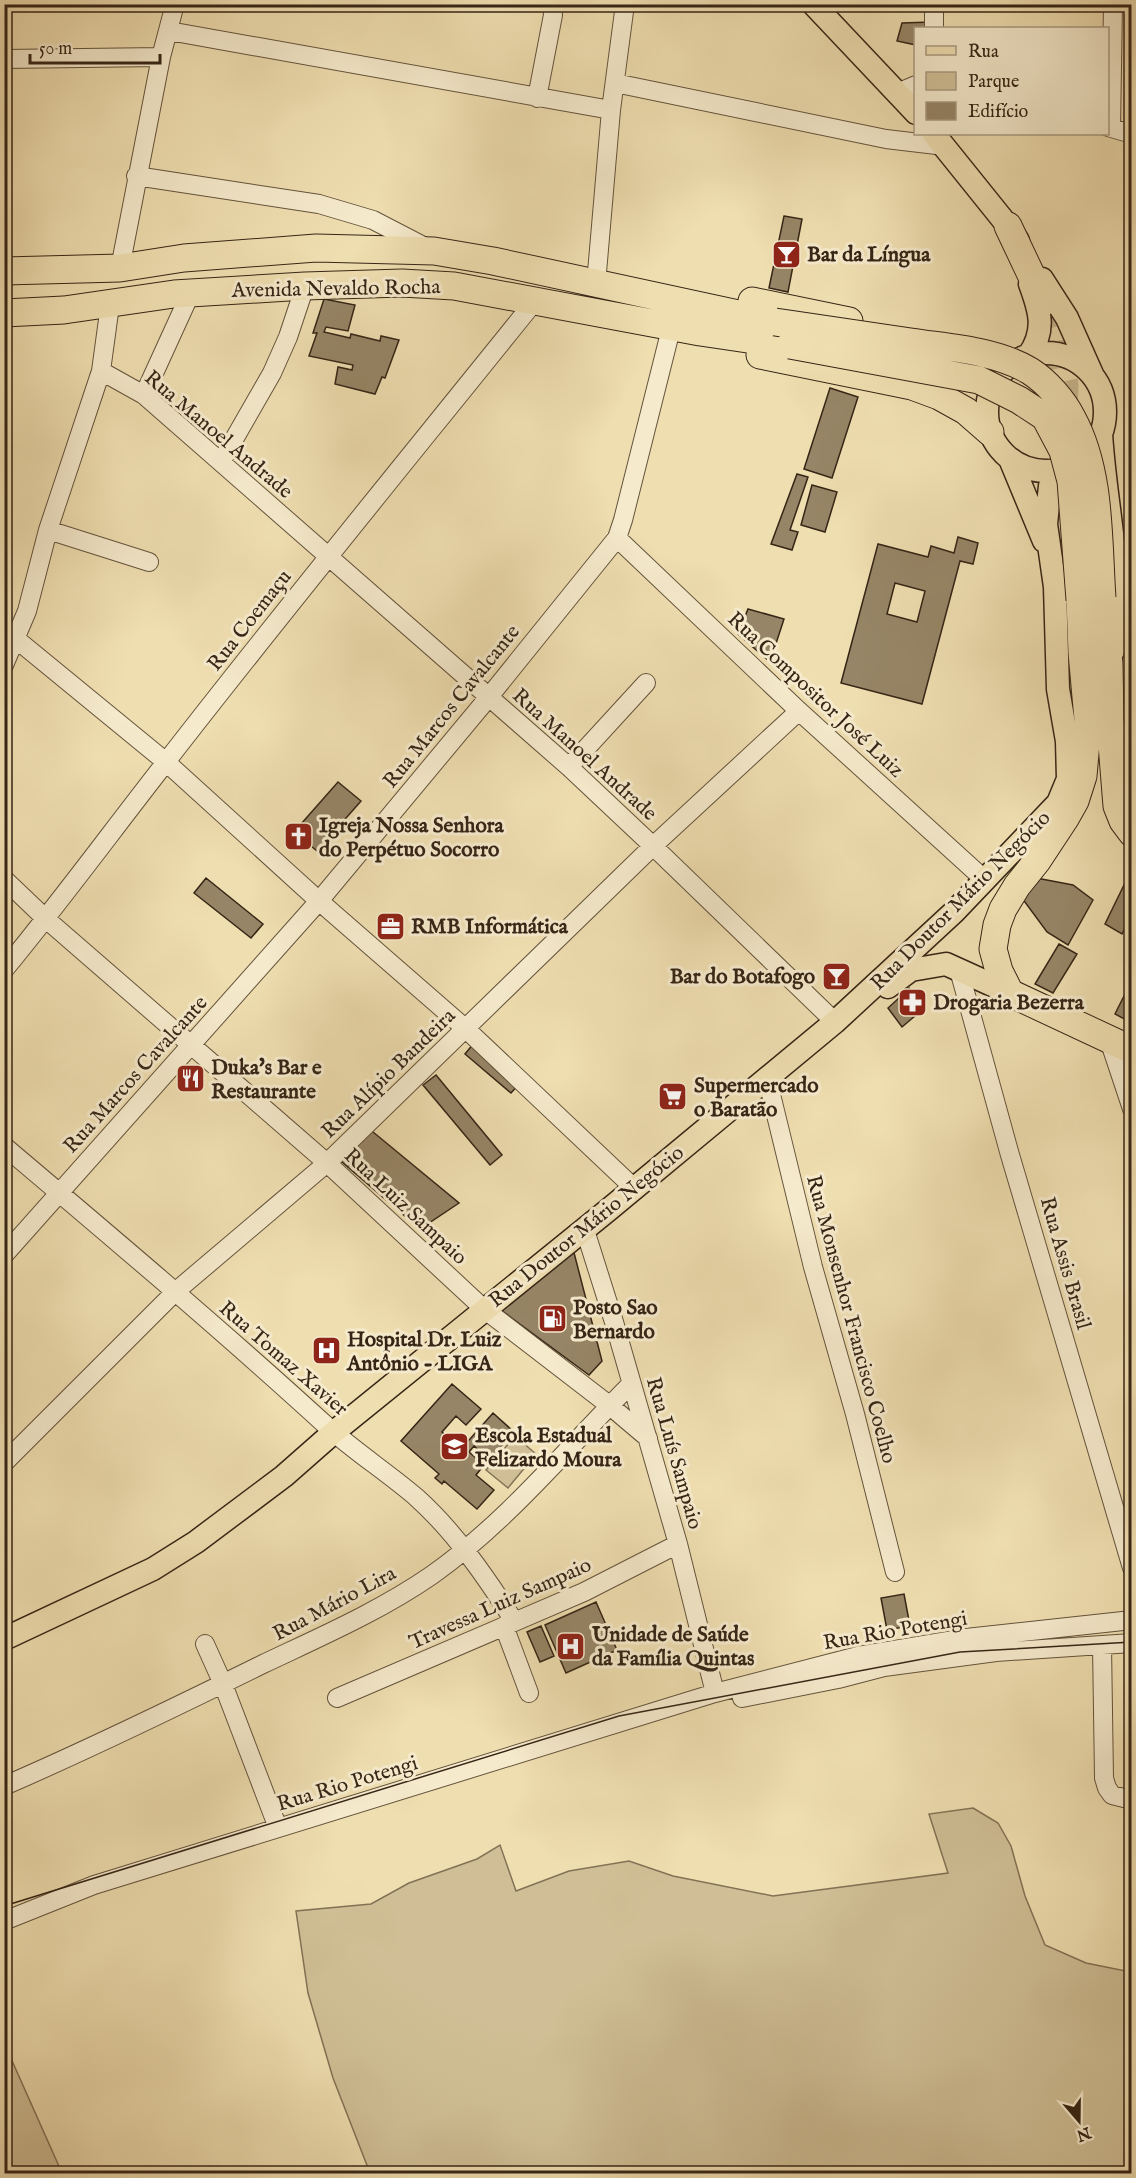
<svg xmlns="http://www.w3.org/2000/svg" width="1136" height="2178" font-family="'IM FELL English',serif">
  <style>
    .green { fill: #d0bf96; stroke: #837256; stroke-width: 1.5 }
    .building { fill: #968566; stroke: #362516; stroke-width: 1.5; fill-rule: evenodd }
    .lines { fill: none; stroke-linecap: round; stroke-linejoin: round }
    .highway-tunnel { stroke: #cab991; stroke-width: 27; stroke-dasharray: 27 14; stroke-linecap: butt }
    .minor-casing { stroke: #64533c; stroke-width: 20 }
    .major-casing { stroke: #362516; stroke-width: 25 }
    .highway-casing { stroke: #362516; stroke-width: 29 }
    .minor { stroke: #f5eacc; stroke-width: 18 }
    .major { stroke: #efdeb0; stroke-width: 22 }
    .highway { stroke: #efdeb0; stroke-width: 27 }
    .tram { stroke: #362516; stroke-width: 1.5 }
    .highway-bridge-casing { stroke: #362516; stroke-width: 29; stroke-linecap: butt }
    .highway-bridge { stroke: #efdeb0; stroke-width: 27 }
    .labels { text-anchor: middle; stroke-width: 6; stroke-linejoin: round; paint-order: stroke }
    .poi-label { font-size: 21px; font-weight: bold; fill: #362516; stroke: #f5eacc; text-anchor: start }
    .street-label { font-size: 21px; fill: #362516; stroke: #f5eacc }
  </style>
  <rect width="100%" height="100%" fill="#efdeb0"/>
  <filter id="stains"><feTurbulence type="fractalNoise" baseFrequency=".00333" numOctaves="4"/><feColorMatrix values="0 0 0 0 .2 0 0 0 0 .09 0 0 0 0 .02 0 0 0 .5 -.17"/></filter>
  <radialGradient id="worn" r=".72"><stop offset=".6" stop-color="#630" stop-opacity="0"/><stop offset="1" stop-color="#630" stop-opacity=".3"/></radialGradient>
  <!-- green -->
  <path class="green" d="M515,1436L536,1454L508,1488L486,1470Z
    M973,1808L998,1823L1011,1846L1025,1896L1045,1945L1086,1963L1131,1972V2173H370L333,2078L308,1993L296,1911L371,1904L409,1883L477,1859L500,1845L516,1891L569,1871L629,1861L673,1876L773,1896L948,1873L929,1814Z
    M4,2045H5L62,2173H5Z"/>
  <!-- building -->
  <path class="building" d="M931,22V28H916V45L897,41L902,23Z
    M784,216L802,219L788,292L769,288Z
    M324,299L355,305L348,331L326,327L324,332L350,338L351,334L380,341L381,336L399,340L385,378L382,377L375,394L335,384L338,367L352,370L353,365L309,356L317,333H313Z
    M830,388L858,397L832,478L804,469Z
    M797,474L808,477L790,530L798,532L792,550L771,544Z
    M812,485L837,492L825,532L801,525Z
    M958,537L978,543L973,564L960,561L922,704L841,683L878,544L928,557L931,546L954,553ZM895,583L925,591L917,622L887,614Z
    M748,609L784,619L770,662L738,634Z
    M338,782L361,801L317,851L294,832Z
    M1031,877L1073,885L1093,900L1068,945L1047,932L1019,894Z
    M206,878L263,924L251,938L194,893Z
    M1126,881L1132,883V914L1122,934L1105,924Z
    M1059,944L1077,954L1053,993L1035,984Z
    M1132,980V1023L1115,1014Z
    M909,988L925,1008L915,1016L900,997Z
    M900,997L915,1016L902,1027L888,1008Z
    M474,1043L520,1083L511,1093L465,1054Z
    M436,1075L502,1155L490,1165L423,1085Z
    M367,1127L459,1203L420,1229L335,1156Z
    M572,1245L602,1361L589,1375L494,1305Z
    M452,1384L481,1409L466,1425L456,1416L442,1432L452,1441L445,1449L454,1457L493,1413L514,1432L489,1460L474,1446L469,1452L484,1465L476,1475L494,1490L477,1509L444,1481L442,1484L435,1478L439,1474L401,1441Z
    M904,1594L910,1626L887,1630L881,1598Z
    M596,1602L617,1650L566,1673L545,1625Z
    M541,1626L554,1656L540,1662L527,1632Z"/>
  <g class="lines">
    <!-- highway-tunnel -->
    <path class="highway-tunnel" d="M1044,302L1054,337L1065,385L1064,418"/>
    <defs>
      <path id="minor" d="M934,28V4
        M169,31L611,110
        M4,59L161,57
        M615,83L886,139L945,146
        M897,93L916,85
        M537,98L553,15L552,4
        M1108,127L1132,134
        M1111,128L1113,4
        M136,176L319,204L373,220L427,248
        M120,268L161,57L175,4
        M596,284L611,110L625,4
        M101,371L144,395L569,767L653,846L835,1022
        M144,395L191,292
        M221,462L272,373L288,337L305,286
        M48,530L149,562
        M617,538L799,711L986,881
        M16,639L166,762L319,901L466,1029L634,1188
        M4,665L27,611L48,530L101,371L110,305
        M569,767L646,683
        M4,879L46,919L327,1163L484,1309L609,1405L648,1438
        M4,970C60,902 112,831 166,762C286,607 411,455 534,302
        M959,970L1010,1155L1132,1568
        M1109,1040L1132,1109
        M767,1078L813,1267L855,1414L895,1572
        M4,1146C114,1239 224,1332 330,1429C357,1453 388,1473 416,1497C455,1532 486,1577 514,1621
        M584,1227L614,1322L678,1544L715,1693
        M4,1255L319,901L488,698L617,538L623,520L672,325
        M4,1463L175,1292L327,1163L653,846L799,711
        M504,1626L529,1693
        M205,1644L223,1684L278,1828
        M1102,1645L1104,1778L1107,1788L1112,1795L1132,1800
        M337,1698L584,1592L678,1544
        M742,1698L838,1679L884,1667L996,1652L1132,1643
        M4,1786C92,1748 178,1706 263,1664C320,1637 380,1611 432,1575C507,1522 567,1448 631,1384
        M4,1921L94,1885L715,1693L858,1656L966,1638L1132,1620"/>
      <path id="major" d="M813,4L916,113
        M934,134L1008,226L1018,241
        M1042,279L1067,318L1092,374
        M987 412a59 59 0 1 1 118 0a59 59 0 1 1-118 0Z
        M1029,355C1046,330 1040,311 1030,284
        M1101,433C1104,486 1115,538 1117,591C1118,611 1119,631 1113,651
        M1010,459L1044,541
        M888,987L911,970L946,964L1010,993
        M4,1639L153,1569L196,1542L284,1476L334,1432L607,1211L835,1022L954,912L1058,803L1068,779L1067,741L1058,689L1055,587L1046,524L1050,486L1055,470"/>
      <path id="highway" d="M1008,226L1044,302
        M4,271L120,268L184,258L316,248L434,251L493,261L775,322
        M752,301L849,321
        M4,313L64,310L174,294L305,286L402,283L454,286L700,332L790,345
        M760,355L912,386L939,396L966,411L990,432
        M1102,598L1109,664L1110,719L1117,806L1123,821L1132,833
        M1080,600L1082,652L1088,719L1083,776L1075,801L1066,817L1037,861L1017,886L1003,909L997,925L993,949L999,971L1010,993L1132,1050"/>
    </defs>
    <!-- minor casing -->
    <use href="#minor" class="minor-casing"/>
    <!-- major casing -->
    <use href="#major" class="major-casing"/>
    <!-- highway casing -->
    <use href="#highway" class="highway-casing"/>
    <!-- minor -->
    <use href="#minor" class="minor"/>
    <!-- major -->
    <use href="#major" class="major"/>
    <!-- highway -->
    <use href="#highway" class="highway"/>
    <!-- tram -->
    <path class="tram" d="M4,1906L619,1716L960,1652L1132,1642"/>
    <defs>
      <path id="highway-bridge" d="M775,322C820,329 865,335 911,342C950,348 995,350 1030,371C1047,382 1063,400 1072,418C1101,471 1098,539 1102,598
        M790,345L979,380L1019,400L1045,417L1063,451L1071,481L1080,600"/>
    </defs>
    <!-- highway-bridge casing -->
    <use href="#highway-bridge" class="highway-bridge-casing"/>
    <!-- highway-bridge -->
    <use href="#highway-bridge" class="highway-bridge"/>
  </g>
  <!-- icons -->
  <defs>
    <symbol id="bar-square" viewBox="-11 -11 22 22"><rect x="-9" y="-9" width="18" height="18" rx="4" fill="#8f2418" stroke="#f5eacc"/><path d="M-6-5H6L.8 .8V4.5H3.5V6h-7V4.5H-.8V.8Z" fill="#fff"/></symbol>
    <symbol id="church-square" viewBox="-11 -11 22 22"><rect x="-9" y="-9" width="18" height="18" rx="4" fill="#8f2418" stroke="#f5eacc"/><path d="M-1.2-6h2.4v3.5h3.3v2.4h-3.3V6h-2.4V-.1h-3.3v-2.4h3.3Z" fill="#fff"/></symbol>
    <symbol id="office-square" viewBox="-11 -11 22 22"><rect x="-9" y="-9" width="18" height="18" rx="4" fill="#8f2418" stroke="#f5eacc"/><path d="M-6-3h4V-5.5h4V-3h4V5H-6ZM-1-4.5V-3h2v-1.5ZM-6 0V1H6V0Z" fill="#fff"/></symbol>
    <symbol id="pharmacy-square" viewBox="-11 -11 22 22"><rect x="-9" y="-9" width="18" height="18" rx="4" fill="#8f2418" stroke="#f5eacc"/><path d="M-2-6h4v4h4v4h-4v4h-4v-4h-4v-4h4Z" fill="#fff"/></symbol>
    <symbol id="restaurant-square" viewBox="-11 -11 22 22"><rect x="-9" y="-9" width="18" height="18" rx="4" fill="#8f2418" stroke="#f5eacc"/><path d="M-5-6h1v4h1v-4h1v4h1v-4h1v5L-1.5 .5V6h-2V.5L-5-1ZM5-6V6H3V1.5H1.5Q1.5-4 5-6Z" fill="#fff"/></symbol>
    <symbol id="supermarket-square" viewBox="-11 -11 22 22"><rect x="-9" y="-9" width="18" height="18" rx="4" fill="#8f2418" stroke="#f5eacc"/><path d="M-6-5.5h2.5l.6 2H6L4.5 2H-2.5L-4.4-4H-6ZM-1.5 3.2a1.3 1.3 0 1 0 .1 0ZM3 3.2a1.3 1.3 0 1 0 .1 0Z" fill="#fff"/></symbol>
    <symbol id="fuel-square" viewBox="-11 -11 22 22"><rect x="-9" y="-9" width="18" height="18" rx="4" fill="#8f2418" stroke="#f5eacc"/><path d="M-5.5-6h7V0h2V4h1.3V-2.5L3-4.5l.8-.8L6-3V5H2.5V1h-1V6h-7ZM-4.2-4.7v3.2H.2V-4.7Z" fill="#fff"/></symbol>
    <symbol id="hospital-square" viewBox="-11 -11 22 22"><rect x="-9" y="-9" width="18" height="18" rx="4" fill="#8f2418" stroke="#f5eacc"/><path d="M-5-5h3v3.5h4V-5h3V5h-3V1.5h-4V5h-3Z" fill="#fff"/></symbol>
    <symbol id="school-square" viewBox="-11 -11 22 22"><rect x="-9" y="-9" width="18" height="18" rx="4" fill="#8f2418" stroke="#f5eacc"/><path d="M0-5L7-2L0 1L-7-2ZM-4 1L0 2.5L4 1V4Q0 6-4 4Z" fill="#fff"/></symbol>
  </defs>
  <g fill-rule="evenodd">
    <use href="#bar-square" x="770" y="238" width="33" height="33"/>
    <use href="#church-square" x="282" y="820" width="33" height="33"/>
    <use href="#office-square" x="374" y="910" width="33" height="33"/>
    <use href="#bar-square" x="820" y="960" width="33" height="33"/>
    <use href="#pharmacy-square" x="896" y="986" width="33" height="33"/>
    <use href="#restaurant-square" x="174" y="1062" width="33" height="33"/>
    <use href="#supermarket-square" x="656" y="1080" width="33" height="33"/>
    <use href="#fuel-square" x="536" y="1302" width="33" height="33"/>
    <use href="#hospital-square" x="310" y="1334" width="33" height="33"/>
    <use href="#school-square" x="438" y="1430" width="33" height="33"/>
    <use href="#hospital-square" x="554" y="1630" width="33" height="33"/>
  </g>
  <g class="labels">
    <!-- poi labels -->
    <g class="poi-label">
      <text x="807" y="261">Bar da Língua</text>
      <text x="319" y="832">Igreja Nossa Senhora<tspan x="319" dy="24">do Perpétuo Socorro</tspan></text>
      <text x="411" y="933">RMB Informática</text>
      <text x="815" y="983" text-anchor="end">Bar do Botafogo</text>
      <text x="933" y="1009">Drogaria Bezerra</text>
      <text x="211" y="1074">Duka's Bar e<tspan x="211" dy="24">Restaurante</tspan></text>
      <text x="694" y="1092">Supermercado<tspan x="694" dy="24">o Baratão</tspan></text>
      <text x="573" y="1314">Posto Sao<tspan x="573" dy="24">Bernardo</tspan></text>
      <text x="347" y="1346">Hospital Dr. Luiz<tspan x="347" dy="24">Antônio - LIGA</tspan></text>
      <text x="475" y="1442">Escola Estadual<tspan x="475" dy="24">Felizardo Moura</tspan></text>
      <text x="592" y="1641">Unidade de Saúde<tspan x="592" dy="24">da Família Quintas</tspan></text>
    </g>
    <!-- street labels -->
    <g class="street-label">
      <text transform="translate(336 288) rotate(-1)" y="7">Avenida Nevaldo Rocha</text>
      <text transform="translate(219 434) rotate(40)" y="7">Rua Manoel Andrade</text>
      <text transform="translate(249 620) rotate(-52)" y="7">Rua Coemaçu</text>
      <text transform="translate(816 694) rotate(43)" y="7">Rua Compositor José Luiz</text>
      <text transform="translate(451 706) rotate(-51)" y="7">Rua Marcos Cavalcante</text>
      <text transform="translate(585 754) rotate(42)" y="7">Rua Manoel Andrade</text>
      <text transform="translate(960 900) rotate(-45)" y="7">Rua Doutor Mário Negócio</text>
      <text transform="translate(388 1073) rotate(-44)" y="7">Rua Alípio Bandeira</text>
      <text transform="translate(135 1074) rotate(-48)" y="7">Rua Marcos Cavalcante</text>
      <text transform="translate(406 1206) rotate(43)" y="7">Rua Luiz Sampaio</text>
      <text transform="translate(586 1226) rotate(-39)" y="7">Rua Doutor Mário Negócio</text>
      <text transform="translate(1066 1263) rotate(74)" y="7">Rua Assis Brasil</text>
      <text transform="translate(852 1319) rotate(75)" y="7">Rua Monsenhor Francisco Coelho</text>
      <text transform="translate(284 1358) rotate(41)" y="7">Rua Tomaz Xavier</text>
      <text transform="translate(675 1453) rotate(74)" y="7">Rua Luís Sampaio</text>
      <text transform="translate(334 1603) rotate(-28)" y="7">Rua Mário Lira</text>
      <text transform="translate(500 1603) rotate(-24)" y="7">Travessa Luiz Sampaio</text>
      <text transform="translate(895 1630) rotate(-10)" y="7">Rua Rio Potengi</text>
      <text transform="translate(347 1783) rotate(-17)" y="7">Rua Rio Potengi</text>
    </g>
  </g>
  <!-- margin -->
  <rect width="1136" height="2178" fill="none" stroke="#efdeb0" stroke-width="24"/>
  <rect x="6" y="6" width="1124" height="2166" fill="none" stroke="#362516" stroke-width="3"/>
  <rect x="12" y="12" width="1112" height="2154" fill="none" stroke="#362516" stroke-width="1.5"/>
  <!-- legend -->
  <rect x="914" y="27" width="195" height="108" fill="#f5eacc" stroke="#a99b83" stroke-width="1.5"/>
  <rect x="926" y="46" width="30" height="9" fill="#efdeb0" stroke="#a99b83" stroke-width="1.5"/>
  <text x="968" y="57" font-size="18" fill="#362516">Rua</text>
  <rect x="926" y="72" width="30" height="18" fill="#d0bf96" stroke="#a99b83" stroke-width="1.5"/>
  <text x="968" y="87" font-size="18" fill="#362516">Parque</text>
  <rect x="926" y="102" width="30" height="18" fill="#968566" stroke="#a99b83" stroke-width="1.5"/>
  <text x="968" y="117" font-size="18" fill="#362516">Edifício</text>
  <!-- north arrow -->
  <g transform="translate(1079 2121) rotate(160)" stroke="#f5eacc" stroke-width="4.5" paint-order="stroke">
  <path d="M0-4.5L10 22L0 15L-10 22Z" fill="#362516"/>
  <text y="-9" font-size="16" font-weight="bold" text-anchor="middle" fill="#362516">N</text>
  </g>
  <!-- scale -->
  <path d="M30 54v9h130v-9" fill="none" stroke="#362516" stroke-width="3"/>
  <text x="39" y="54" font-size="18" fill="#362516" stroke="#f5eacc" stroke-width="4.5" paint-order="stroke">50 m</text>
  <rect width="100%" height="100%" filter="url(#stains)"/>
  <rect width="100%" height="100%" fill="url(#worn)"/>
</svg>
